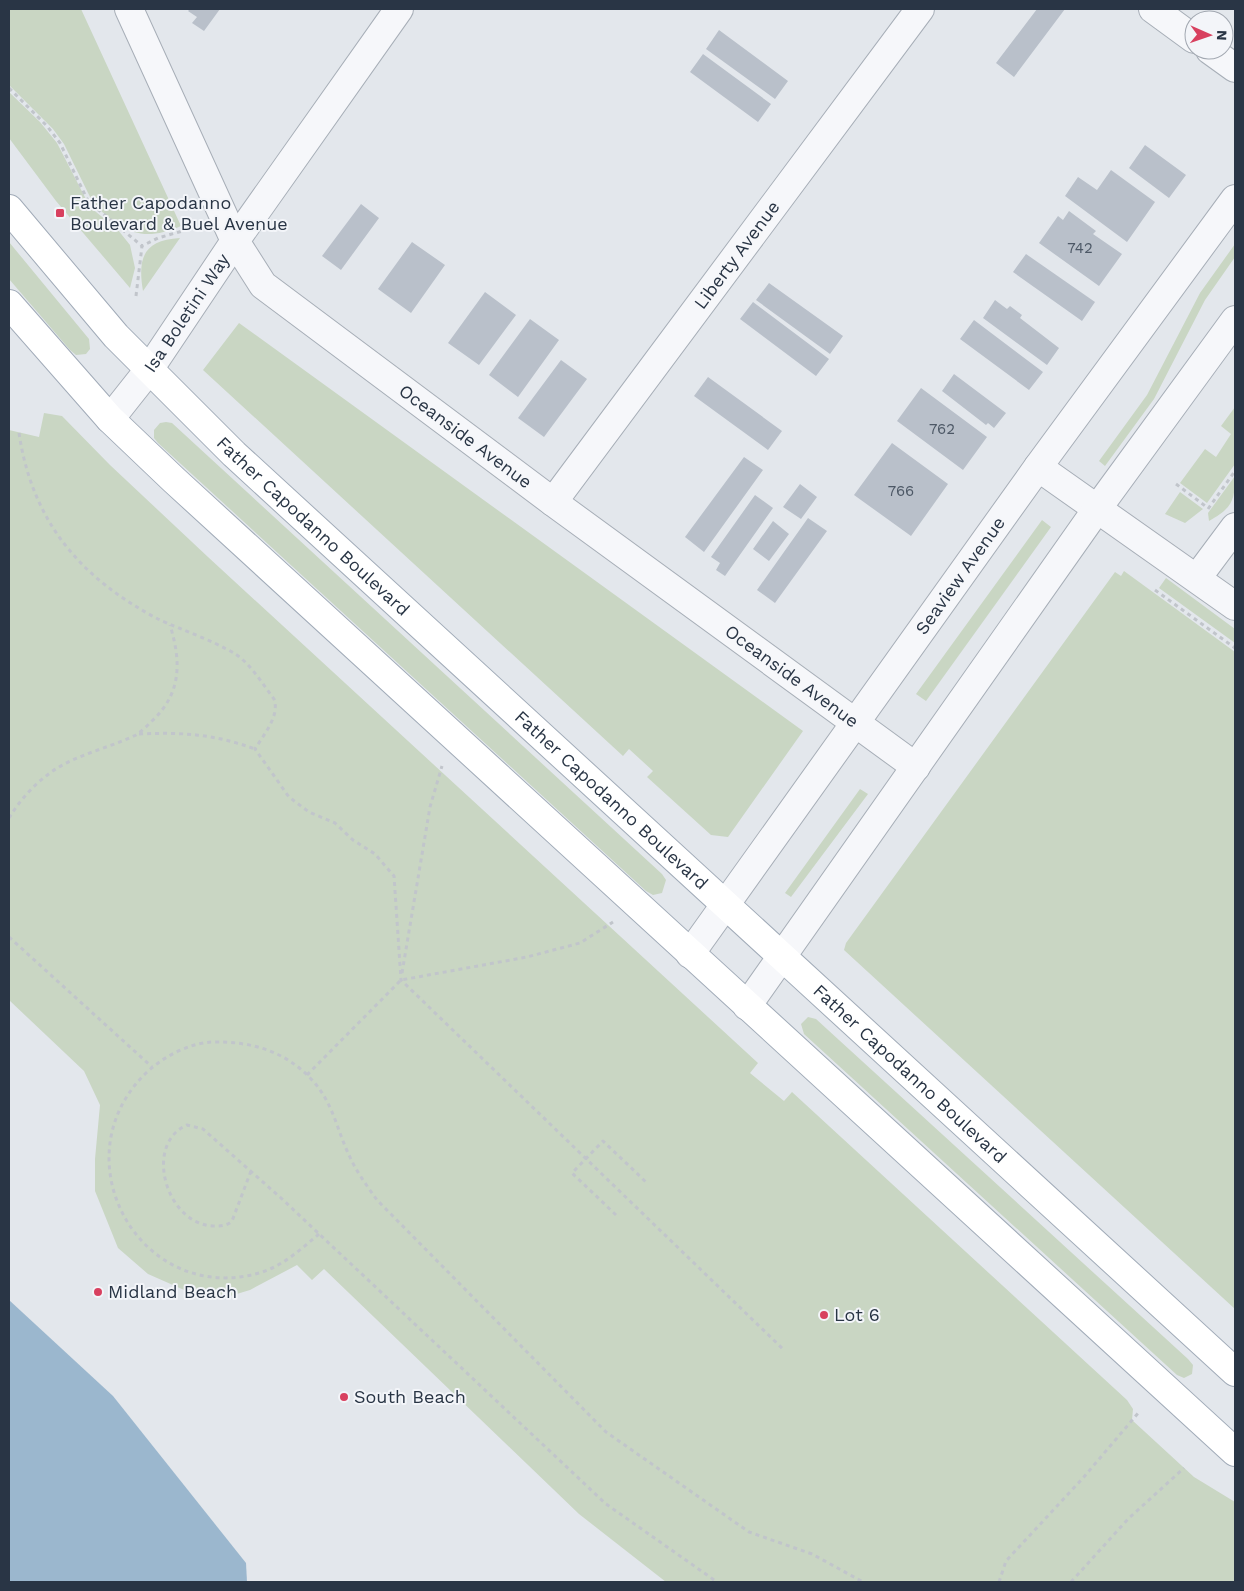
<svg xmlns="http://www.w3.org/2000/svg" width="1244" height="1591" font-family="'Work Sans',sans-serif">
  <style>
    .green { fill: #c9d6c3 }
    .water { fill: #9bb7ce }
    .building { fill: #b9c0ca }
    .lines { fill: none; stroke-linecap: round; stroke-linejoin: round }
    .minor-casing { stroke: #a7aeb7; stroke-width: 30 }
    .major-casing { stroke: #a1abb8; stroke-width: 30 }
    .path { stroke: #c1c5cb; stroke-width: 3; stroke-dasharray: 4 4; stroke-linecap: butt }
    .minor { stroke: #f6f7fa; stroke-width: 28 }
    .major { stroke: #fff; stroke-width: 28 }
    .poi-dot { fill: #d8405f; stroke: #f3f5f9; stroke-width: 2 }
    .labels { text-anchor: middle; stroke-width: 4; stroke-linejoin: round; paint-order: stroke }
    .number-label { font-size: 15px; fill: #4d5866 }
    .poi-label { font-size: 18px; fill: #293545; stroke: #f3f5f9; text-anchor: start }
    .street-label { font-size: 18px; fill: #293545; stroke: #f3f5f9 }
  </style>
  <rect width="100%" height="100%" fill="#e3e7ec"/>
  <!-- green -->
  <path class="green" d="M9,9H81L181,226C142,243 122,232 93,203L64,144L53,129L9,85Z
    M9,92L40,122L57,143L90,207L118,230L130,245L135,268L130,288L56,201L9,138Z
    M180,238L143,291C137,256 145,240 180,238Z
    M9,242L89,339L90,349L86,354L76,355L70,350L9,279Z
    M1235,244V257L1205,300L1154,399L1105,466L1099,461L1147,395L1200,293Z
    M239,323L803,731L728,837L711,835L647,777L653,771L629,749L623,756L203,370Z
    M1235,407V464L1207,503L1180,483L1205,449L1216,457L1231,434L1221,426Z
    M44,413L62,416L110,465L208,557L758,1063L750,1073L784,1101L792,1092L1127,1400L1133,1409L1132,1420L1194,1477L1235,1502V1582H666L579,1514L324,1269L312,1280L297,1265L250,1290L230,1296L191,1293L148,1274L118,1248L95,1191V1159L100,1105L84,1071L9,1000V430L39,437Z
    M166,422L172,423L662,874L666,880L662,893L653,895L646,891L158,443L154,438V430L160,423Z
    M1235,476C1235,501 1232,508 1209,521L1208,513Z
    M1180,492L1203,509L1185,523L1165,514Z
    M1042,520L1051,527L926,701L916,694Z
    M1124,571L1235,652V1309L844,950L846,943L1115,572L1121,576Z
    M1166,578L1235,629V643L1159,588Z
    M860,789L868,794L791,897L785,893Z
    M808,1017L816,1019L1188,1359L1193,1365L1192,1374L1184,1378L1177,1375L804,1034L801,1024Z"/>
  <!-- water -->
  <path class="water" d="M9,1300L113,1396L246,1563L247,1582H9Z"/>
  <!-- building -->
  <path class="building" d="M190,9H220L204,31L192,23L197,17L188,11Z
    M1037,9H1065L1014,77L996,63Z
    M719,30L788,81L775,99L706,49Z
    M703,54L771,104L758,122L690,72Z
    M1145,145L1186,175L1169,198L1129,168Z
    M1111,170L1155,202L1127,242L1065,196L1078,177L1097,190Z
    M361,204L379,218L341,270L322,256Z
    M1069,211L1096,231L1093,234L1122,254L1099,286L1039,243L1058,216L1063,220Z
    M412,242L445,265L411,313L378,289Z
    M1026,254L1095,302L1082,321L1013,272Z
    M769,283L843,336L830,354L756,300Z
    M485,292L516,315L479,365L448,343Z
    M995,300L1007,309L1010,306L1022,315L1020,318L1059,348L1047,365L983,318Z
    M753,302L829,359L816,376L740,319Z
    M530,319L559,340L518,397L489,375Z
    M974,320L1043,372L1029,390L960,339Z
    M561,360L587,379L544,437L518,418Z
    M954,374L1006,413L994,428L988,423L986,425L942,391Z
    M708,377L782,431L768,450L694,396Z
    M921,388L987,437L963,470L897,421Z
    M892,443L948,484L911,536L854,495Z
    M744,457L763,470L704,552L685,537Z
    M800,484L817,497L801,519L783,507Z
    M755,495L773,508L725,576L716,570L720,563L711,557Z
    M808,518L827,531L775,603L757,590Z
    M773,521L789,534L769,561L753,549Z"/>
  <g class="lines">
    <defs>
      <g id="minor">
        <path id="s1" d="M129,9L235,241L263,285L553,502L916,767"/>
        <path d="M1153,9L1194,39"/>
        <path d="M1210,50L1235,68"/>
        <path id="s2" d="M110,419L148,371L235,241L399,9"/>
        <path d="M1038,467L1235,606"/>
        <path id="s3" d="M553,502L920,9"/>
        <path d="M1197,578L1235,527"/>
        <path id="s4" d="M690,954L1038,467L1235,199"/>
        <path d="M747,1006L1097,509L1235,320"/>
      </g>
      <g id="major">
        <path id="s5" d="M9,209L116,336L234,454L1235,1372"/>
        <path d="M9,304L110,419L174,480L1235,1452"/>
      </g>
    </defs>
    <!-- minor casing -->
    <use href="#minor" class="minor-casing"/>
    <!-- major casing -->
    <use href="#major" class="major-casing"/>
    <!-- path -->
    <path class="path" d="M9,88L47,126L60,143L88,201L142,246
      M136,296L142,246L158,238L186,230
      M19,433C32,521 80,578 158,619C179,629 229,646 243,660C255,671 264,686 274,699C280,716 264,734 255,749L289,797L309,812L335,823L353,840L375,854L394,876L401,980L784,1350
      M1176,484L1208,508
      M1208,509L1235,471
      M1155,590L1235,648
      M139,734C182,732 214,734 255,749
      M9,818C21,798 39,779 59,767C83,753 111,747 136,735C142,731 148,725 153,720C182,692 181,661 170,625
      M9,937L152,1067
      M402,973L430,807L442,766
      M307,1075L401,980L527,957L580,943L613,922
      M251,1171L232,1221C227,1226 220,1226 213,1226C166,1224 143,1144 187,1125L203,1129L281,1198L606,1504L717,1582
      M616,1215L572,1173L603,1141L647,1183
      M319,1234C301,1249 283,1266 259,1273C143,1306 60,1164 142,1077C159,1059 186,1044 211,1042C251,1041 286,1051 313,1081C333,1103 337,1130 349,1155C356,1171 367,1186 377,1200L606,1432L749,1532L812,1554L863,1582
      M999,1582L1006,1561L1083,1478L1139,1412
      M1071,1582L1128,1519L1184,1468"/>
    <!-- minor -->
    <use href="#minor" class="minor"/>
    <!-- major -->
    <use href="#major" class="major"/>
  </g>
  <!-- markers -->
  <g class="poi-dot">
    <rect x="55" y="208" width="10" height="10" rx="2.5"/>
    <circle cx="98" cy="1292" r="5"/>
    <circle cx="824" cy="1315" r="5"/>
    <circle cx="344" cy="1397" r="5"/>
  </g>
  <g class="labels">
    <!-- number labels -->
    <g class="number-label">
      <text x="1080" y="253">742</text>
      <text x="942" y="434">762</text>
      <text x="901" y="496">766</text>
    </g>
    <!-- poi labels -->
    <g class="poi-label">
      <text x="70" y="209">Father Capodanno<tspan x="70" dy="21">Boulevard &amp; Buel Avenue</tspan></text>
      <text x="108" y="1298">Midland Beach</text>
      <text x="834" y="1321">Lot 6</text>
      <text x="354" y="1403">South Beach</text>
    </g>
    <!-- street labels -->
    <g class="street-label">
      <text dy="6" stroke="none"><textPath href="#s3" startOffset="308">Liberty Avenue</textPath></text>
      <text dy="6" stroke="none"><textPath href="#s2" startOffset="131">Isa Boletini Way</textPath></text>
      <text dy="6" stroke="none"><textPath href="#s1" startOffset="560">Oceanside Avenue</textPath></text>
      <text dy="6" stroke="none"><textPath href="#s5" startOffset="440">Father Capodanno Boulevard</textPath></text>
      <text dy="6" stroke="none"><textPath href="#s4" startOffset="465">Seaview Avenue</textPath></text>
      <text dy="6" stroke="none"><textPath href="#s1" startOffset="965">Oceanside Avenue</textPath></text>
      <text dy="6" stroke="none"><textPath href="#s5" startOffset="845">Father Capodanno Boulevard</textPath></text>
      <text dy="6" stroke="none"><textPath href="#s5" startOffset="1250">Father Capodanno Boulevard</textPath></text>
    </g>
  </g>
  <!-- border -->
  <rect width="1244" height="1591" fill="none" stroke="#293545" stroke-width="20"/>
  <!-- north arrow -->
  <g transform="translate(1209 35) rotate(92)"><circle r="24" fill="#f3f5f9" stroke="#a2a8b1"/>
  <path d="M0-4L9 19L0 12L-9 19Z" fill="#d8405f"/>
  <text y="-8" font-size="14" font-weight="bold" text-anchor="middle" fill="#293545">N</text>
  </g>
</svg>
